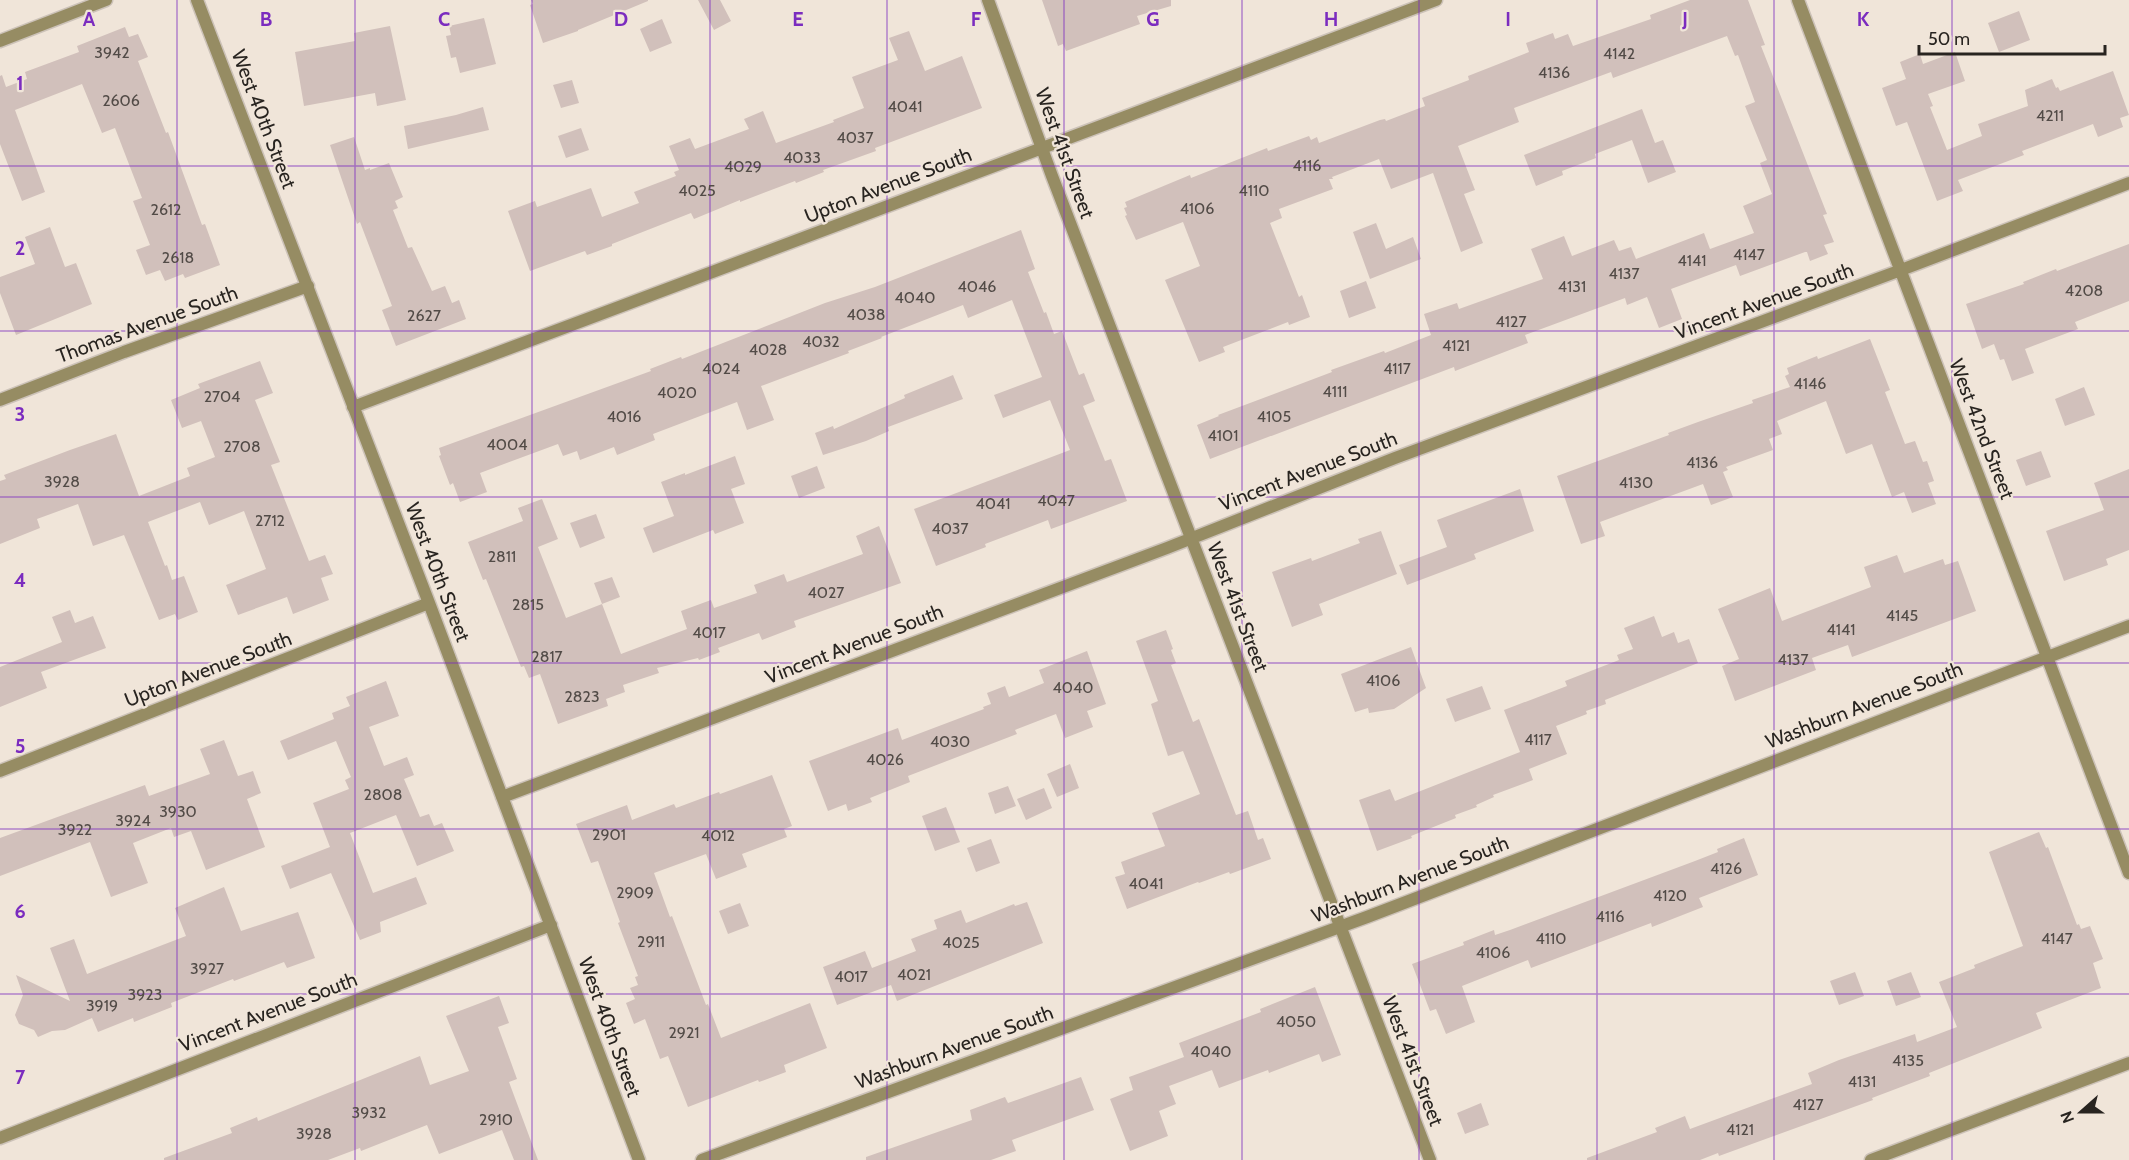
<svg xmlns="http://www.w3.org/2000/svg" width="2129" height="1160" font-family="Cabin,sans-serif">
  <style>
    .building { fill: #d1c0bb }
    .lines { fill: none; stroke-linecap: round; stroke-linejoin: round }
    .minor-casing { stroke: #ccc2b8; stroke-width: 15 }
    .tertiary-casing { stroke: #ccc2b8; stroke-width: 15 }
    .minor { stroke: #968c63; stroke-width: 12 }
    .tertiary { stroke: #968c63; stroke-width: 12 }
    .grid { fill: none; stroke: #7b2cbf; stroke-width: 1.5; stroke-opacity: 0.55 }
    .labels { text-anchor: middle; stroke-width: 4.5; stroke-linejoin: round; paint-order: stroke }
    .number-label { font-size: 16px; fill: #524b47 }
    .street-label { font-size: 20px; fill: #282420; stroke: #f0e5d9 }
    .grid-label { font-size: 20px; text-anchor: middle; font-weight: bold; fill: #7b2cbf; stroke: #f0e5d9; stroke-width: 4.5; stroke-linejoin: round; paint-order: stroke }
  </style>
  <rect width="100%" height="100%" fill="#f0e5d9"/>
  <!-- building -->
  <path class="building" d="M531,0H648V1L578,30V31L543,43L530,5L533,4Z
    M698,0H720L731,21L714,30Z
    M1042,0H1171V6L1137,16L1140,24L1066,51L1063,44L1058,46Z
    M1690,0H1748L1765,45L1761,46L1827,214L1823,215L1834,242L1824,245L1828,254L1810,261L1807,252H1805L1740,276L1736,265L1671,289L1682,319L1659,328L1647,297L1627,305L1625,298L1525,335L1528,343L1455,371L1454,367L1210,459L1197,425L1219,416L1218,415L1332,372L1331,370L1384,351L1385,353L1431,335L1424,314L1457,303L1459,309L1543,279L1531,249L1564,236L1572,256L1614,240L1619,251L1631,247L1636,259L1704,233L1710,249L1754,233L1743,206L1772,194L1760,163L1767,160L1745,106L1755,102L1738,55L1735,56L1727,36L1613,78L1611,72L1514,108L1519,122L1458,146L1475,190L1464,194L1483,243L1461,252L1433,173L1391,189L1379,159L1332,177L1333,179H1329L1333,189L1279,209L1282,218L1270,223L1299,297L1302,295L1310,317L1289,325L1288,322L1223,347L1225,352L1199,362L1165,280L1200,266L1183,222L1136,240L1125,216L1127,215L1124,208L1127,207L1125,202L1190,175L1191,178L1267,148L1268,151L1309,136L1311,140L1317,137L1319,143L1380,120L1385,119L1386,121L1425,106L1422,98L1469,80L1468,76L1529,52L1526,43L1553,33L1555,39L1568,34L1573,46L1651,19L1650,15Z
    M2019,11L2030,40L1999,52L1988,23Z
    M484,18L496,64L460,73L456,57L451,58L446,36L451,35L449,26Z
    M662,19L672,43L650,52L640,29Z
    M390,26L406,100L377,106L375,93L304,106L295,52L355,41L354,33Z
    M125,27L129,37L138,34L148,57L138,61L166,133L168,132L202,225L205,224L220,265L185,278L183,274L165,281L160,270L146,275L136,250L150,245L133,201L142,198L115,128L102,133L82,84L15,110L45,192L22,201L0,144V76L2,75L6,87L27,79L25,72L79,52L77,46Z
    M909,31L925,71L962,56L982,108L875,148L876,151L823,170L824,172L796,183L795,181L740,202V200L694,219L691,213L612,244V246L587,255L585,251L530,271L508,211L535,201L537,207L591,188L602,217L639,203L634,192L676,176L674,172L679,170L669,146L690,138L695,149L749,129L744,119L763,111L776,143L834,122L833,120L864,108L852,77L898,60L889,38Z
    M1955,52L1965,81L1928,94L1933,106L1930,107L1947,150L1982,136L1978,124L2028,106L2025,90L2052,79L2056,88L2058,87L2060,91L2113,71L2129,115L2120,118L2123,127L2098,137L2093,124L2022,151L2024,155L1958,180L1963,191L1937,201L1907,122L1896,126L1882,88L1906,79L1900,62L1920,54L1923,64Z
    M572,80L579,103L561,108L553,85Z
    M483,107L489,130L408,149L404,126L456,115Z
    M1642,109L1655,143L1663,140L1676,172L1648,183L1632,140L1595,154L1596,158L1562,171L1563,175L1536,186L1524,155Z
    M581,128L589,150L566,158L558,136Z
    M354,137L365,170L370,168V170L389,163L403,197L395,201L398,208L393,210L408,248L412,247L432,291L445,286L452,303L459,300L466,319L396,346L382,310L392,306L360,222L357,224L330,145Z
    M1376,223L1386,249L1413,237L1421,259L1370,279L1353,232Z
    M50,227L65,267L76,263L92,304L16,335L0,293V277L35,264L25,237Z
    M1021,230L1035,269L1028,272L1044,313L1046,312L1054,334L1062,331L1079,375L1084,373L1095,401L1083,406L1105,461L1111,459L1127,501L1051,529L1048,520L985,544L986,547L936,566L914,509L1070,450L1050,400L1003,418L994,395L1042,377L1012,300L968,318L963,305L881,337L882,338L848,351L849,353L761,386L774,420L747,430L737,402L653,434L655,440L617,455L614,447L580,460L577,451L563,456L558,444L480,473L487,492L460,502L453,483L450,485L439,456L441,455L439,448L651,371L650,369L681,357L682,359L825,303L875,287Z
    M2129,244V301L2075,322L2078,329L2025,349L2034,373L2012,381L2004,359L2000,360L1994,344L1982,349L1966,304L2024,284L2023,282L2056,269L2057,271Z
    M1366,281L1376,308L1349,318L1340,291Z
    M1870,339L1890,390L1885,392L1905,444L1915,441L1923,462L1927,461L1934,481L1928,483L1936,504L1912,513L1904,492L1892,497L1872,444L1846,454L1826,401L1777,421L1782,434L1769,439L1773,450L1726,467L1728,470L1723,472L1733,497L1711,505L1703,484L1600,522L1605,536L1581,544L1557,476L1669,435L1668,433L1698,422L1753,403L1752,400L1790,387L1785,376L1789,374L1787,368L1817,356L1818,359Z
    M260,361L273,393L255,400L280,462L271,465L309,561L325,555L333,574L321,578L329,600L293,614L287,597L238,615L226,585L266,569L244,511L209,525L200,502L148,522L165,566L167,565L172,580L184,576L198,612L178,620L175,614L159,620L124,535L93,546L78,504L37,519L40,528L0,544V481L6,479L4,475L70,450L116,434L139,496L190,476L187,468L215,457L201,421L182,428L171,400L200,388L198,384Z
    M953,375L963,399L888,427L889,431L866,441L823,455L815,433L833,426L834,429L905,398L904,395Z
    M2084,387L2095,415L2065,426L2055,399Z
    M2041,451L2051,477L2026,486L2016,460Z
    M735,456L745,484L731,489L744,523L715,534L713,530L653,553L643,528L674,516L661,482L685,473V475Z
    M817,466L825,488L799,498L791,476Z
    M2129,469V550L2106,559L2108,565L2064,581L2046,531L2104,510L2094,483Z
    M1520,489L1534,531L1474,554L1476,559L1407,585L1399,565L1447,547L1437,520Z
    M542,499L558,539L538,547L566,618L602,604L621,654L687,629L681,611L711,600L714,608L757,593L754,585L784,574L787,582L863,554L856,536L879,526L901,583L794,621L796,627L762,640L759,633L718,648L720,652L699,660L698,658L657,668L659,673L623,685L625,692L606,699L608,706L558,724L540,674L529,678L524,666L521,667L486,579L483,580L468,542L523,521L518,508Z
    M596,514L605,538L580,548L570,523Z
    M1381,531L1397,574L1319,604L1323,615L1292,627L1272,572L1311,558L1312,561L1360,543L1358,539Z
    M1897,555L1904,573L1943,559L1945,565L1958,561L1976,611L1852,657L1848,645L1812,658L1816,670L1735,701L1722,666L1739,659L1718,609L1770,588L1782,621L1871,587L1864,567Z
    M612,577L620,597L602,604L594,583Z
    M70,610L75,623L93,616L106,648L41,672L47,688L0,707V667L62,642L52,617Z
    M1654,616L1662,637L1674,632L1678,643L1689,639L1698,663L1605,700L1606,704L1586,711L1587,714L1556,726L1567,754L1529,769L1533,780L1493,795L1494,797L1476,805L1477,807L1455,815L1456,818L1411,836L1412,838L1377,851L1359,800L1390,789L1395,801L1520,752L1504,710L1567,686L1565,681L1619,660L1617,655L1633,649L1624,628Z
    M1166,630L1173,649L1171,650L1176,663L1171,665L1193,722L1199,719L1236,815L1248,811L1258,840L1263,838L1271,859L1230,874L1229,872L1199,883L1198,882L1127,909L1115,877L1125,874L1121,862L1165,846L1152,813L1200,794L1183,751L1168,756L1151,704L1158,701L1136,641Z
    M1411,647L1426,688L1394,709L1369,713L1368,708L1355,712L1341,674Z
    M1087,651L1106,704L1087,711L1093,727L1065,738L1056,714L1015,730L1017,734L908,776L910,782L870,798L872,802L848,811L846,804L828,811L809,761L898,728L902,740L984,709L983,707L991,704L987,693L1005,686L1009,697L1044,683L1039,670Z
    M386,681L399,716L369,727L384,766L407,757L414,775L404,779L420,817L429,814L434,826L442,823L454,851L417,866L396,815L350,833L373,893L416,877L427,904L380,922L381,932L360,940L331,873L290,889L281,866L330,847L313,803L349,789L345,780L351,777L336,741L288,760L280,741L334,719L332,713L350,706L346,697Z
    M1482,686L1491,709L1455,722L1446,699Z
    M224,740L238,776L253,771L261,793L247,799L265,847L206,870L191,831L174,837L171,828L133,843L148,883L111,897L90,842L0,876V838L145,785L149,796L210,774L200,749Z
    M1070,764L1079,788L1057,797L1047,774Z
    M772,775L792,826L784,829L787,837L742,854L747,867L716,879L706,854L654,873L670,917L672,916L706,1005L708,1004L721,1038L810,1003L827,1048L784,1065L786,1072L759,1082L758,1080L688,1107L668,1056L660,1059L645,1019L634,1024L626,1003L635,999L630,988L638,985L635,977L638,976L618,923L620,922L598,861L591,863L576,824L627,805L632,820L674,804L676,808L719,792L720,794Z
    M1008,786L1016,806L995,814L988,793Z
    M1044,788L1052,808L1026,820L1017,799Z
    M946,807L960,842L935,851L922,816Z
    M2039,832L2046,848L2048,847L2077,925L2079,924L2081,929L2090,926L2103,959L2093,963L2101,988L2036,1013L2042,1028L1929,1073L1930,1076L1872,1098L1873,1100L1719,1156L1718,1153L1700,1160H1587V1158L1657,1132L1655,1128L1685,1116L1690,1129L1812,1084L1808,1073L1839,1060L1915,1034L1917,1042L1957,1027L1939,982L1975,968L1974,965L2023,946L1989,852Z
    M1744,838L1758,875L1699,898L1703,907L1652,927L1651,923L1531,968L1528,960L1462,986L1475,1022L1446,1034L1436,1009L1430,1011L1412,964L1464,945L1463,942L1494,930L1495,935L1510,930L1695,861L1718,852L1717,849Z
    M991,839L1000,863L976,872L967,848Z
    M224,887L241,931L298,912L315,958L287,968L284,962L234,981L233,979L171,1003L172,1007L134,1022L133,1018L98,1032L92,1018L65,1030L52,1031L38,1037L34,1030L19,1024L15,1015L23,995L16,975L70,1001L50,948L74,939L87,974L186,936L175,908Z
    M1027,902L1043,943L897,1001L891,985L837,1005L823,967L865,951L872,968L916,951L911,939L937,929L934,920L961,910L966,923L1014,904L1015,906Z
    M740,903L749,926L728,934L719,911Z
    M1855,972L1864,996L1839,1005L1830,981Z
    M1911,972L1921,997L1896,1006L1887,981Z
    M1315,987L1341,1055L1322,1062L1319,1054L1269,1073L1268,1070L1219,1088L1212,1070L1169,1086L1176,1104L1159,1111L1168,1136L1130,1151L1110,1099L1133,1090L1129,1077L1184,1057L1179,1043L1261,1012L1260,1009Z
    M499,996L509,1023L498,1027L517,1079L509,1082L538,1160H514L502,1130L439,1154L427,1125L361,1151L360,1148L328,1160H164V1158L232,1133L230,1128L257,1117L258,1121L420,1056L430,1085L469,1071L446,1016Z
    M1081,1077L1094,1110L1012,1140L1016,1151L991,1160H866V1157L972,1120L970,1110L1005,1097L1008,1103Z
    M1481,1103L1489,1125L1465,1134L1457,1113Z"/>
  <g class="lines">
    <defs>
      <path id="minor" d="M197,0L429,603L639,1160
        M988,0L1052,176L1430,1160
        M1798,0L2129,873
        M0,400L124,352L308,286
        M353,407L1436,0
        M0,771L429,603
        M502,797L1167,548L1395,458L1901,270L2129,183
        M0,1138L551,925
        M702,1160L1367,917L2129,626"/>
      <path id="tertiary" d="M0,41L106,0
        M1871,1160L2129,1063"/>
    </defs>
    <!-- minor casing -->
    <use href="#minor" class="minor-casing"/>
    <!-- tertiary casing -->
    <use href="#tertiary" class="tertiary-casing"/>
    <!-- minor -->
    <use href="#minor" class="minor"/>
    <!-- tertiary -->
    <use href="#tertiary" class="tertiary"/>
  </g>
  <!-- grid -->
  <path class="grid" d="M177,0V1160M355,0V1160M532,0V1160M710,0V1160M887,0V1160M1064,0V1160M1242,0V1160M1419,0V1160M1597,0V1160M1774,0V1160M1952,0V1160M0,166H2129M0,331H2129M0,497H2129M0,663H2129M0,829H2129M0,994H2129"/>
  <g class="labels">
    <!-- number labels -->
    <g class="number-label">
      <text x="112" y="58">3942</text>
      <text x="1619" y="59">4142</text>
      <text x="1554" y="78">4136</text>
      <text x="121" y="106">2606</text>
      <text x="905" y="112">4041</text>
      <text x="2050" y="121">4211</text>
      <text x="855" y="143">4037</text>
      <text x="802" y="163">4033</text>
      <text x="1307" y="171">4116</text>
      <text x="743" y="172">4029</text>
      <text x="697" y="196">4025</text>
      <text x="1254" y="196">4110</text>
      <text x="1197" y="214">4106</text>
      <text x="166" y="215">2612</text>
      <text x="1749" y="260">4147</text>
      <text x="178" y="263">2618</text>
      <text x="1692" y="266">4141</text>
      <text x="1624" y="279">4137</text>
      <text x="977" y="292">4046</text>
      <text x="1572" y="292">4131</text>
      <text x="2084" y="296">4208</text>
      <text x="915" y="303">4040</text>
      <text x="866" y="320">4038</text>
      <text x="424" y="321">2627</text>
      <text x="1511" y="327">4127</text>
      <text x="821" y="347">4032</text>
      <text x="1456" y="351">4121</text>
      <text x="768" y="355">4028</text>
      <text x="721" y="374">4024</text>
      <text x="1397" y="374">4117</text>
      <text x="1810" y="389">4146</text>
      <text x="1335" y="397">4111</text>
      <text x="677" y="398">4020</text>
      <text x="222" y="402">2704</text>
      <text x="624" y="422">4016</text>
      <text x="1274" y="422">4105</text>
      <text x="1223" y="441">4101</text>
      <text x="507" y="450">4004</text>
      <text x="242" y="452">2708</text>
      <text x="1702" y="468">4136</text>
      <text x="62" y="487">3928</text>
      <text x="1636" y="488">4130</text>
      <text x="1056" y="506">4047</text>
      <text x="993" y="509">4041</text>
      <text x="270" y="526">2712</text>
      <text x="950" y="534">4037</text>
      <text x="502" y="562">2811</text>
      <text x="826" y="598">4027</text>
      <text x="528" y="610">2815</text>
      <text x="1902" y="621">4145</text>
      <text x="1841" y="635">4141</text>
      <text x="709" y="638">4017</text>
      <text x="547" y="662">2817</text>
      <text x="1793" y="665">4137</text>
      <text x="1383" y="686">4106</text>
      <text x="1073" y="693">4040</text>
      <text x="582" y="702">2823</text>
      <text x="1538" y="745">4117</text>
      <text x="950" y="747">4030</text>
      <text x="885" y="765">4026</text>
      <text x="383" y="800">2808</text>
      <text x="178" y="817">3930</text>
      <text x="133" y="826">3924</text>
      <text x="75" y="835">3922</text>
      <text x="609" y="840">2901</text>
      <text x="718" y="841">4012</text>
      <text x="1726" y="874">4126</text>
      <text x="1146" y="889">4041</text>
      <text x="635" y="898">2909</text>
      <text x="1670" y="901">4120</text>
      <text x="1610" y="922">4116</text>
      <text x="1551" y="944">4110</text>
      <text x="2057" y="944">4147</text>
      <text x="651" y="947">2911</text>
      <text x="961" y="948">4025</text>
      <text x="1493" y="958">4106</text>
      <text x="207" y="974">3927</text>
      <text x="914" y="980">4021</text>
      <text x="851" y="982">4017</text>
      <text x="145" y="1000">3923</text>
      <text x="102" y="1011">3919</text>
      <text x="1296" y="1027">4050</text>
      <text x="684" y="1038">2921</text>
      <text x="1211" y="1057">4040</text>
      <text x="1908" y="1066">4135</text>
      <text x="1862" y="1087">4131</text>
      <text x="1808" y="1110">4127</text>
      <text x="369" y="1118">3932</text>
      <text x="496" y="1125">2910</text>
      <text x="1740" y="1135">4121</text>
      <text x="314" y="1139">3928</text>
    </g>
    <!-- street labels -->
    <g class="street-label">
      <text transform="translate(264 119) rotate(69)" y="7">West 40th Street</text>
      <text transform="translate(1065 153) rotate(70)" y="7">West 41st Street</text>
      <text transform="translate(888 185) rotate(-21)" y="7">Upton Avenue South</text>
      <text transform="translate(1764 301) rotate(-20)" y="7">Vincent Avenue South</text>
      <text transform="translate(147 324) rotate(-20)" y="7">Thomas Avenue South</text>
      <text transform="translate(1982 429) rotate(69)" y="7">West 42nd Street</text>
      <text transform="translate(1308 471) rotate(-21)" y="7">Vincent Avenue South</text>
      <text transform="translate(438 572) rotate(69)" y="7">West 40th Street</text>
      <text transform="translate(1238 607) rotate(69)" y="7">West 41st Street</text>
      <text transform="translate(854 644) rotate(-21)" y="7">Vincent Avenue South</text>
      <text transform="translate(208 669) rotate(-21)" y="7">Upton Avenue South</text>
      <text transform="translate(1864 705) rotate(-21)" y="7">Washburn Avenue South</text>
      <text transform="translate(1410 879) rotate(-21)" y="7">Washburn Avenue South</text>
      <text transform="translate(268 1012) rotate(-21)" y="7">Vincent Avenue South</text>
      <text transform="translate(610 1027) rotate(70)" y="7">West 40th Street</text>
      <text transform="translate(954 1047) rotate(-20)" y="7">Washburn Avenue South</text>
      <text transform="translate(1413 1061) rotate(69)" y="7">West 41st Street</text>
    </g>
  </g>
  <g class="grid-label">
    <text x="89" y="26">A</text>
    <text x="266" y="26">B</text>
    <text x="444" y="26">C</text>
    <text x="621" y="26">D</text>
    <text x="798" y="26">E</text>
    <text x="976" y="26">F</text>
    <text x="1153" y="26">G</text>
    <text x="1331" y="26">H</text>
    <text x="1508" y="26">I</text>
    <text x="1685" y="26">J</text>
    <text x="1863" y="26">K</text>
    <text x="20" y="90">1</text>
    <text x="20" y="255">2</text>
    <text x="20" y="421">3</text>
    <text x="20" y="587">4</text>
    <text x="20" y="753">5</text>
    <text x="20" y="918">6</text>
    <text x="20" y="1084">7</text>
  </g>
  <!-- north arrow -->
  <g transform="translate(2081 1112) rotate(249)" stroke="#f0e5d9" stroke-width="4.5" paint-order="stroke">
  <path d="M0-4.5L10 22L0 15L-10 22Z" fill="#282420"/>
  <text y="-9" font-size="16" font-weight="bold" text-anchor="middle" fill="#282420">N</text>
  </g>
  <!-- scale -->
  <path d="M1919 45v9h186v-9" fill="none" stroke="#282420" stroke-width="3"/>
  <text x="1928" y="45" font-size="18" fill="#282420" stroke="#f0e5d9" stroke-width="4.5" paint-order="stroke">50 m</text>
</svg>
